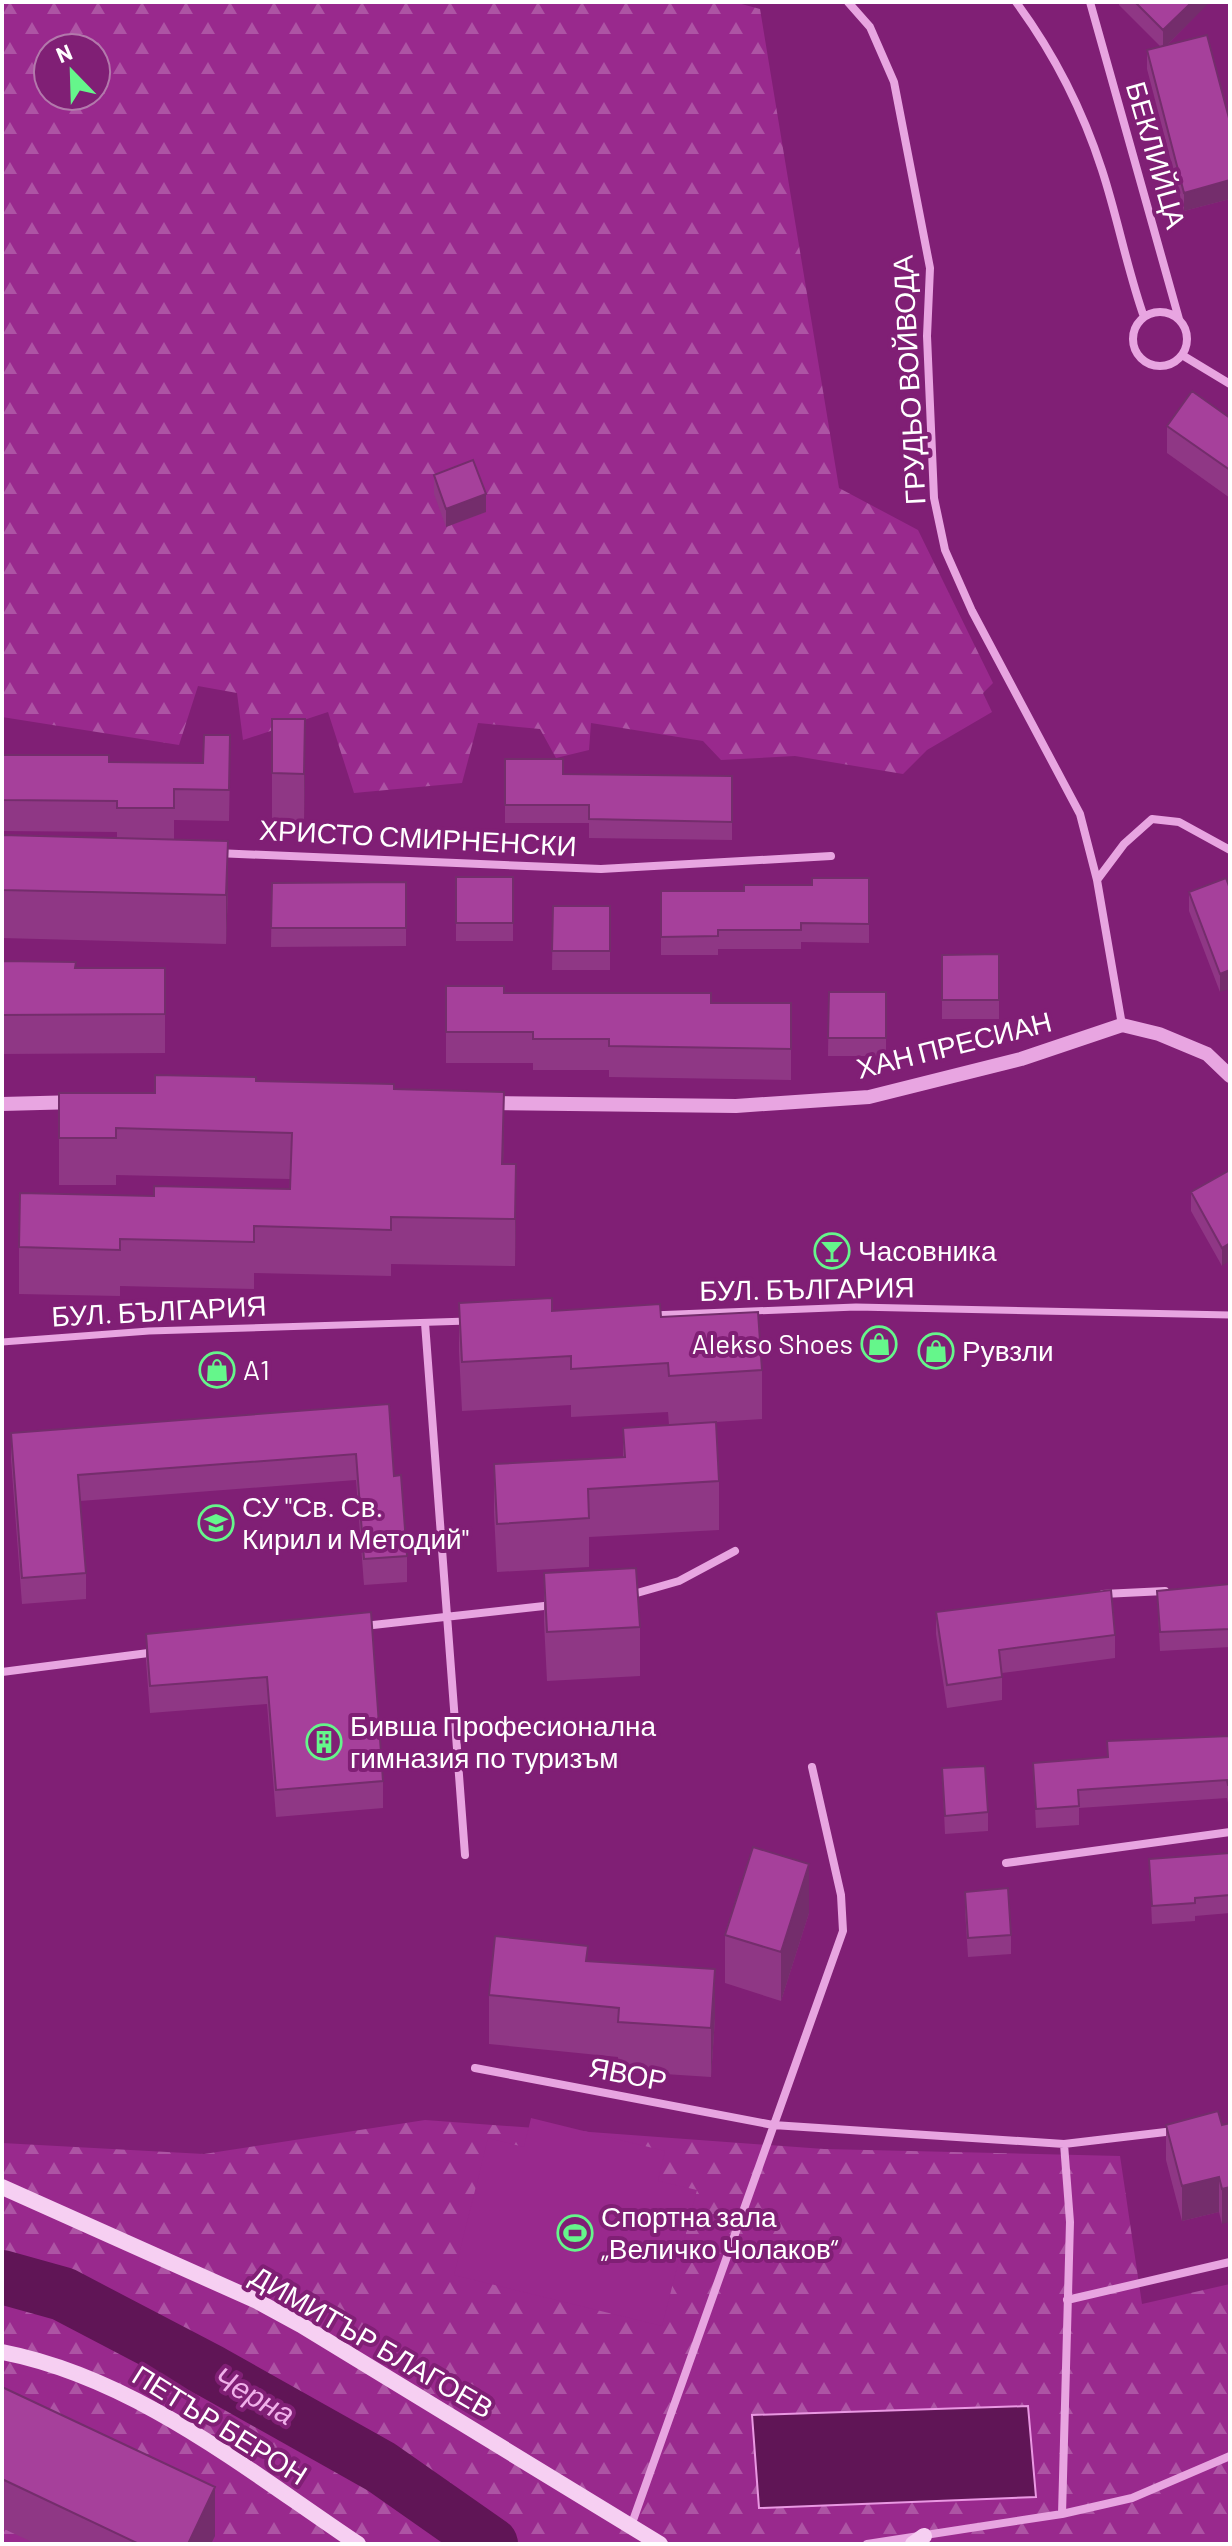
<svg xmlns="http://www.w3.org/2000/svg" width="1232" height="2546" font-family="Barlow,sans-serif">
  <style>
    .forest { fill: url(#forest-firs); fill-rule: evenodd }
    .pitch { fill: #99298d }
    .water { fill: #601556; stroke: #ea98e3; stroke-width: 2 }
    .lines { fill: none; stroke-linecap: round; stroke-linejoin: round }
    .river { stroke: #601556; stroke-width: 54 }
    .pedestrian { stroke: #e8a5e1; stroke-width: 7 }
    .minor { stroke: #e8a5e1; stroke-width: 8 }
    .tertiary { stroke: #e8a5e1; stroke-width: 14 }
    .secondary { stroke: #f6cff2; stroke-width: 16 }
    .wall { fill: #8f3785 }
    .shaded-wall { fill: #742d6c }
    .building { fill: #a6409b; stroke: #742d6c; stroke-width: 2 }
    .labels { text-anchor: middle; stroke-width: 8; stroke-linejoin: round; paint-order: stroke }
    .street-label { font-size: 28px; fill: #fff; stroke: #801f75 }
    .poi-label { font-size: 28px; fill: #fff; stroke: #801f75; text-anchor: start }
    .water-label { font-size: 30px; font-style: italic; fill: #f0b0ea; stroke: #801f75 }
  </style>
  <defs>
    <pattern id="forest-firs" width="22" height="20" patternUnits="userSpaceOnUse" patternTransform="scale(2)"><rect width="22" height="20" fill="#99298d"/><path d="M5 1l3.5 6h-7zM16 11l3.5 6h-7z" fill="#ad54a4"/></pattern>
  </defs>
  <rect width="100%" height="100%" fill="#801f75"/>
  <!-- forest -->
  <path class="forest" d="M2,2H734L760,9L839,488L918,530L993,683L983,693L992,712L927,750L903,774L795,756L721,760L703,741L591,723L589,750L556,758L540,729L478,723L462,783L354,793L328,712L243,740L237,693L198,686L179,745L2,717ZM48,48H96V96H48Z
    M425,2120L824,2149L1120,2156L1142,2304L1230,2284V2544H2V2143L204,2154Z"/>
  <!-- pitch -->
  <path class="pitch" d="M531,2118L665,2151L658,2181L697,2190L662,2326L454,2275L488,2138L524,2147Z"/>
  <!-- water -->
  <path class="water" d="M1028,2406L1036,2497L759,2508L752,2415Z"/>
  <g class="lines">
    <!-- river -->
    <path class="river" d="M2,2277L63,2294L212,2372L381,2467L491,2544"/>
    <!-- pedestrian -->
    <path class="pedestrian" d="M652,1315L856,1307L1230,1315
      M2,1342L149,1331L468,1321"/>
    <!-- minor -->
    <path class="minor" d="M848,2L870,27L894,82L930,268L927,336L934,498L945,550L972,611L1080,814L1097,880
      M1016,2C1055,55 1082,108 1102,170C1118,219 1127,269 1144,317
      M1090,2L1179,319
      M1133 339a27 27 0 1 1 54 0a27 27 0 1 1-54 0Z
      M1182,355L1230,384
      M216,853L601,869L831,856
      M1122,1025L1097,880L1124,844L1152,819L1179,822L1230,850
      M425,1323L465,1855
      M1103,1594L1165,1591
      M630,1595L679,1581L735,1551
      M364,1626L553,1605
      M2,1672L156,1652
      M1006,1863L1230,1832
      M475,2068L773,2125L1064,2144L1174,2131
      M1067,2300L1230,2262
      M1062,2514L1070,2222L1064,2144
      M631,2526L843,1931L841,1895L812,1767
      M867,2544L1062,2514L1132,2498L1230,2456"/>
    <!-- tertiary -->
    <path class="tertiary" d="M486,1103L736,1106L869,1097L1021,1059L1122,1025L1159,1034L1207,1054L1230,1076
      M2,1104L78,1102"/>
    <!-- secondary -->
    <path class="secondary" d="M2,2187L257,2301L301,2325L660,2544
      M2,2352C136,2378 247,2470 358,2544
      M913,2544L924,2536"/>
  </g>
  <!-- wall -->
  <path class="wall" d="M1119,2H1209L1167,45L1230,122V199L1184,211L1147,69V50L1161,47L1119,5Z
    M1230,418V498L1167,453V426Z
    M434,475L486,512L446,527L434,494Z
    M272,719L305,768L304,823L272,822Z
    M2,755L109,762L230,766L229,821L174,820V839L228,889L226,944L2,938V835L117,838V832L2,831Z
    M505,759L563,774L732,776V840L589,838V823H505Z
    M456,877H513V941H456Z
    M869,878V943L801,942V949H718V955H661V891H744Z
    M1226,878L1220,992L1189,911V892Z
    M406,882V946L271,947L272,883Z
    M553,906H610V970H552Z
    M999,954V1019H942V955Z
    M2,961L76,968H165V1053L2,1054Z
    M446,986L504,993L711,1003H791V1080L609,1077V1070H533V1063H446Z
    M829,992H886V1056H828Z
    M256,1081L394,1089L504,1138L503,1164L516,1211L515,1266L391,1264V1276L254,1273V1289L120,1286V1296L19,1294V1247L154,1196L290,1189V1179L116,1175V1185H59V1093H155Z
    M1230,1170L1222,1266L1191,1211V1192Z
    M459,1303L552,1311L661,1317L762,1370V1419L669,1425L668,1412L571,1417V1405L462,1411L459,1352Z
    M389,1404L394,1476L407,1556V1582L364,1585L356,1480L80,1501L86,1573V1599L22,1604L11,1459V1433Z
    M623,1428L719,1481V1530L589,1537V1567L497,1572L494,1513V1464L623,1457Z
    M544,1573L640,1627V1676L547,1681L544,1622Z
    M1230,1584V1647L1160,1651L1157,1591Z
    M371,1612L383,1781V1808L276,1817L267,1704L150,1713L146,1661V1634Z
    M936,1612L1115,1635V1658L1002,1673V1700L947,1708L936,1634Z
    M1230,1736V1803H1228L1227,1798L1079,1808V1825L1036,1828L1033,1763L1107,1757V1741Z
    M942,1768L988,1812V1831L945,1834Z
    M1230,1853V1913L1195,1916V1921L1152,1924L1149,1859Z
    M965,1892L1011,1935V1954L968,1957L965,1910Z
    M809,1913L781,2001L725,1983V1935Z
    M588,1961L715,2018L711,2077L618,2071V2057L489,2044V1995Z
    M1230,2123L1222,2224L1219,2212L1182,2221L1166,2160V2125H1222Z
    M2,2387L215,2536L211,2544H36L2,2528Z"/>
  <!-- shaded-wall -->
  <path class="shaded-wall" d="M1192,2H1209V3L1163,49V30Z
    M1230,180V199L1184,211V193Z
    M486,494V512L446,527V509Z
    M305,719V768L304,823V774Z
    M228,841V889L226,944V895Z
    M1230,970V989L1220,992V974Z
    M504,1092V1138L502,1211V1164Z
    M516,1164V1211L515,1266V1219Z
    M1230,1243V1261L1222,1266V1248Z
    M809,1864V1913L781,2001V1952Z
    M715,1969V2018L711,2077V2028Z
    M1219,2177V2212L1182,2221V2186Z
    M1230,2187V2222L1222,2224V2189Z
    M215,2487V2536L211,2544H188Z"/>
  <!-- building -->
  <path class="building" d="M1135,2H1192L1163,30Z
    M1207,35L1230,122V180L1184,193L1147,50Z
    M1192,391L1230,418V470L1167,426Z
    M473,460L486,494L446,509L434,475Z
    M272,719H305L304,774L272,773Z
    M204,735H230L229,790L174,789V808H117V801L2,800V755H109V762L203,763Z
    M505,759H563V774L732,776V822L589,819V805H505Z
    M2,835L228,841L226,895L2,890Z
    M456,877H513V923H456Z
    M812,878H869V924L801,923V930H718V936L661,937V891H744V885H812Z
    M1226,878L1230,889V970L1220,974L1189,892Z
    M406,882V928H271L272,883Z
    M553,906H610V951H552Z
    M999,954V1000H942V955Z
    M2,961L76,962L75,968H165V1014L2,1015Z
    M446,986H504V993H711V1003H791V1049L609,1046V1039H533V1032H446Z
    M829,992H886V1038H828Z
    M155,1075L256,1077V1081L394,1084V1089L504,1092L502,1164H516L515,1219L391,1217V1230L254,1226V1242L120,1239V1250L19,1247L20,1193L154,1196V1186L290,1189L292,1133L116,1128V1138H59V1093H155Z
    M1230,1170V1243L1222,1248L1191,1192Z
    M552,1298V1311L660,1304L661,1317L758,1312L762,1370L669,1376L668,1363L571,1369V1356L462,1362L459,1303Z
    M389,1404L394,1476L401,1475L407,1556L364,1559L356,1454L78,1475L86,1573L22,1578L11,1433Z
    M716,1422L719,1481L588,1489L589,1518L497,1524L494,1464L625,1457L623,1428Z
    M636,1568L640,1627L547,1632L544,1573Z
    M1230,1584V1629L1160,1632L1157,1591Z
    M1111,1590L1115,1635L999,1650L1002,1677L947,1685L936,1612Z
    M371,1612L383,1781L276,1790L267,1677L150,1686L146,1634Z
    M1230,1736V1785H1228L1227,1780L1078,1790L1079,1806L1036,1809L1033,1763L1108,1757L1107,1741Z
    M985,1766L988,1812L945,1816L942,1768Z
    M753,1847L809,1864L781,1952L725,1935Z
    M1230,1853V1895L1195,1898V1903L1152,1906L1149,1859Z
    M1008,1888L1011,1935L968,1938L965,1892Z
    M495,1936L588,1946L586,1961L715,1969L711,2028L618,2022L619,2008L489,1995Z
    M1218,2111L1222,2125L1230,2123V2187L1222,2189L1219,2177L1182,2186L1166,2125Z
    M2,2387L215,2487L188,2544H139L2,2479Z"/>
  <!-- icons -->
  <defs>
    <symbol id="bar-ring" viewBox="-11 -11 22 22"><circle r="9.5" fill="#801f75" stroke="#65f68b" stroke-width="1.5"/><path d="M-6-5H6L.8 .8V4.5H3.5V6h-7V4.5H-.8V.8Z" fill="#65f68b"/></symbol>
    <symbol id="shop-ring" viewBox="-11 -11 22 22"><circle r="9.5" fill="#801f75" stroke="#65f68b" stroke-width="1.5"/><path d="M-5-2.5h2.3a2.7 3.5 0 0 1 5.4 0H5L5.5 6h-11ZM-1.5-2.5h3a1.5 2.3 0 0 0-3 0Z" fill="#65f68b"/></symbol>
    <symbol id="school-ring" viewBox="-11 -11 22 22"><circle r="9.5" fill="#801f75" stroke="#65f68b" stroke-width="1.5"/><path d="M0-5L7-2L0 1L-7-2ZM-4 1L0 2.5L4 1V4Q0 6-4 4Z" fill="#65f68b"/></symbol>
    <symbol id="building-ring" viewBox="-11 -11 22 22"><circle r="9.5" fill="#801f75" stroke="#65f68b" stroke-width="1.5"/><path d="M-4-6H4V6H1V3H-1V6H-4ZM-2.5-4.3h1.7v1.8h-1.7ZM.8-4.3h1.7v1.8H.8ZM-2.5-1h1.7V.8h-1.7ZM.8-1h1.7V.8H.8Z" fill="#65f68b"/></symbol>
    <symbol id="stadium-ring" viewBox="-11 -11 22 22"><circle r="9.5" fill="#801f75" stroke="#65f68b" stroke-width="1.5"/><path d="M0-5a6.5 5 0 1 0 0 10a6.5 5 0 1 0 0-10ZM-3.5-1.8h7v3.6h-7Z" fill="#65f68b"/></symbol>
  </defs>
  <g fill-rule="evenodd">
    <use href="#bar-ring" x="812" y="1231" width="40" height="40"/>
    <use href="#shop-ring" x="859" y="1324" width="40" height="40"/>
    <use href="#shop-ring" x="916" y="1331" width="40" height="40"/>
    <use href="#shop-ring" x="197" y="1350" width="40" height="40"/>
    <use href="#school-ring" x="196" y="1503" width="40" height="40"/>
    <use href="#building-ring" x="304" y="1722" width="40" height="40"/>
    <use href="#stadium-ring" x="555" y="2213" width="40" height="40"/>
  </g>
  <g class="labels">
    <!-- street labels -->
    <g class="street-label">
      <text transform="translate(1156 155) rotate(74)" y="10">БЕКЛИЙЦА</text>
      <text transform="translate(909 380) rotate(-93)" y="10">ГРУДЬО ВОЙВОДА</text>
      <text transform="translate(418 838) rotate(3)" y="10">ХРИСТО СМИРНЕНСКИ</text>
      <text transform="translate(954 1045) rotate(-14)" y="10">ХАН ПРЕСИАН</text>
      <text transform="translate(807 1289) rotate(-1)" y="10">БУЛ. БЪЛГАРИЯ</text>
      <text transform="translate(159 1311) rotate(-3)" y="10">БУЛ. БЪЛГАРИЯ</text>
      <text transform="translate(628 2074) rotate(11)" y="10">ЯВОР</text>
      <text transform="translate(372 2342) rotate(30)" y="10">ДИМИТЪР БЛАГОЕВ</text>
      <text transform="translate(220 2425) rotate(32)" y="10">ПЕТЪР БЕРОН</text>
    </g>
    <!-- poi labels -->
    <g class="poi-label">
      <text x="858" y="1261">Часовника</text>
      <text x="853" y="1354" text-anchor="end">Alekso Shoes</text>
      <text x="962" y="1361">Рувзли</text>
      <text x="243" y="1380">A1</text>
      <text x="242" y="1517">СУ "Св. Св.<tspan x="242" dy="32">Кирил и Методий"</tspan></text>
      <text x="350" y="1736">Бивша Професионална<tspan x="350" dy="32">гимназия по туризъм</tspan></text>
      <text x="601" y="2227">Спортна зала<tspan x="601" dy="32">„Величко Чолаков“</tspan></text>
    </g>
    <!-- water labels -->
    <g class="water-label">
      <text transform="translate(254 2396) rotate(29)" y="10">Черна</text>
    </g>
  </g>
  <!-- border -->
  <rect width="1232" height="2546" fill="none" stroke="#ffffff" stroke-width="8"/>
  <!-- north arrow -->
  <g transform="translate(72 72) rotate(337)"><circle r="38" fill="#801f75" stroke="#b379ac" stroke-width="2"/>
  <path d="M0-6L14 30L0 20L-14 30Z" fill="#65f68b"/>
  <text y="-12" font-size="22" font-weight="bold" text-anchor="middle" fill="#ffffff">N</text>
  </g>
</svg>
